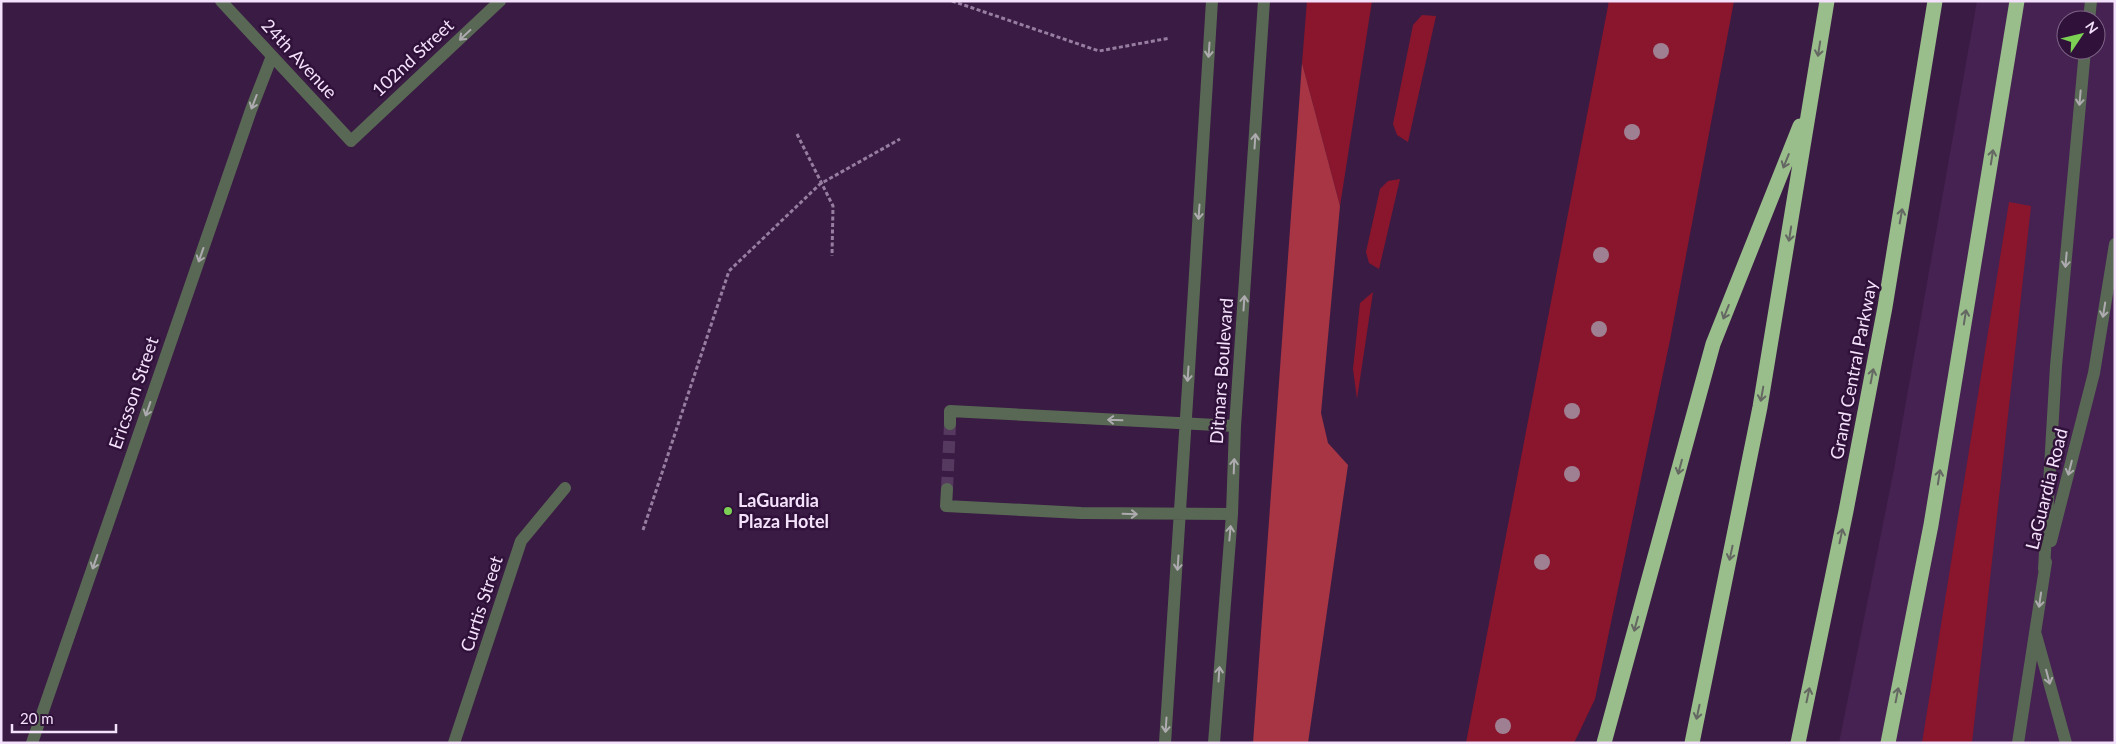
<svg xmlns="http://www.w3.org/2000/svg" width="2116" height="744" font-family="Lato,sans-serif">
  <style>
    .built { fill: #452251; fill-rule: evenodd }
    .green { fill: #89162c }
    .forest { fill: #a73543 }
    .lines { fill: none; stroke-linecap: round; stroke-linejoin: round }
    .minor-tunnel { stroke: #56395f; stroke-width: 12; stroke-dasharray: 12 6; stroke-linecap: butt }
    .path { stroke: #977ea0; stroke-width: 3; stroke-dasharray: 4 2.5; stroke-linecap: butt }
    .minor { stroke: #596854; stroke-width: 12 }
    .highway { stroke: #99bd8b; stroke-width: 15 }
    .path-bridge { stroke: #977ea0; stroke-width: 3; stroke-dasharray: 4 2.5; stroke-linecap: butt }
    .tree { fill: #9f8092 }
    .oneway { stroke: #aeabb0 }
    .oneway2 { stroke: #646762 }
    .poi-dot { fill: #7cd155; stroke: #2f1139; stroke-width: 2 }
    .labels { text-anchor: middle; stroke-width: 5; stroke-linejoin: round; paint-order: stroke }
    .street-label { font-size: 18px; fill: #f4e1fb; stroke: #2f1139 }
    .poi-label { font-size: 18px; font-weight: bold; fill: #f4e1fb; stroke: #2f1139; text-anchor: start }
  </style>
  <rect width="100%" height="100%" fill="#3a1b44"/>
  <!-- built -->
  <path class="built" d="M1977,1H2115V743H1839L1894,469ZM2066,20H2096V50H2066Z"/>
  <!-- green -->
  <path class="green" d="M1307,1H1372L1340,206L1302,63Z
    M1609,1H1734L1670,340L1595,699L1574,743H1466Z
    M1422,15L1436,16L1408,142L1397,135L1393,124L1413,25Z
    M1400,179L1379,269L1369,263L1366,252L1380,189L1388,181Z
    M2009,202L2031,206L1972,743H1922Z
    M1373,292L1357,399L1353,369L1360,303Z"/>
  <!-- forest -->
  <path class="forest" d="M1302,63L1340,206L1321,413L1328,443L1348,465L1308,743H1253Z"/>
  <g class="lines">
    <!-- minor-tunnel -->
    <path class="minor-tunnel" d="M947,489L950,424"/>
    <!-- path -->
    <path class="path" d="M952,1L1099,51L1170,38
      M643,530L729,271L820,184L900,139"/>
    <!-- minor -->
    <path class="minor" d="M221,1L351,141L500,1
      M2089,20L2091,1
      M950,424V411L1235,426
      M947,489L946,506L1081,513L1232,514
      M2051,541L2094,373L2115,244
      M2044,569L2056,366L2085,50
      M2036,635L2066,743
      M32,743L251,110L272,56
      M454,743L521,541L565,488
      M1165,743C1182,496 1196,248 1212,1
      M1214,743L1232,514L1235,426L1264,1
      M2018,743L2046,562"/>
    <!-- highway -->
    <path class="highway" d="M1604,743L1713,344L1800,126
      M1692,743L1760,407L1827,1
      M1798,743L1846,511L1885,307L1935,1
      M1888,743L1931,525L2017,1"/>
    <!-- path-bridge -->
    <path class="path-bridge" d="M797,134L833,206L832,256"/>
  </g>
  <!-- trees -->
  <g class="tree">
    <circle cx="1661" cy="51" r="8"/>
    <circle cx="1632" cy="132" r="8"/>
    <circle cx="1601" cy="255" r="8"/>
    <circle cx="1599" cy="329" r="8"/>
    <circle cx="1572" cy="411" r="8"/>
    <circle cx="1572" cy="474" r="8"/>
    <circle cx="1542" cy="562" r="8"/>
    <circle cx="1503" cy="726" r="8"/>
  </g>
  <!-- one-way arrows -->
  <defs><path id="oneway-shaft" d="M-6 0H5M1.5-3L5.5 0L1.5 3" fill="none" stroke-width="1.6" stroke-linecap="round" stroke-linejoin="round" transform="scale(1.25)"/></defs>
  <g class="oneway">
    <use href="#oneway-shaft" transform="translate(465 35) rotate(137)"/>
    <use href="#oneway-shaft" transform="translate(1209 50) rotate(94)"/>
    <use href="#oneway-shaft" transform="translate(2080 98) rotate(95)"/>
    <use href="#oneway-shaft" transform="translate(254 102) rotate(111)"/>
    <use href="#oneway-shaft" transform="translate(1255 141) rotate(-86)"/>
    <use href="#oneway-shaft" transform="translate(1199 212) rotate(94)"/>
    <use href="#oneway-shaft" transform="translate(201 255) rotate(109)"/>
    <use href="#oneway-shaft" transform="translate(2066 260) rotate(95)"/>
    <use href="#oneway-shaft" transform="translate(1244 303) rotate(-86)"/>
    <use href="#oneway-shaft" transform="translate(2104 310) rotate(99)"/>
    <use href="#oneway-shaft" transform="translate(1188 374) rotate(94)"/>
    <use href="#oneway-shaft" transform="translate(148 409) rotate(109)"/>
    <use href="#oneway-shaft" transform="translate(1115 420) rotate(-178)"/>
    <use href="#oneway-shaft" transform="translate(1234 466) rotate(-88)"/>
    <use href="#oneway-shaft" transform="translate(2070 468) rotate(104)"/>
    <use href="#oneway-shaft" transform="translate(1130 514) rotate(2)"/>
    <use href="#oneway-shaft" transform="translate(1230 533) rotate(-85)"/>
    <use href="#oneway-shaft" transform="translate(95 562) rotate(109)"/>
    <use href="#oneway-shaft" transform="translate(1178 563) rotate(94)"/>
    <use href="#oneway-shaft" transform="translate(2040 600) rotate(98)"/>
    <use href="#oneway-shaft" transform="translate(1219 674) rotate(-86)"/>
    <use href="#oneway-shaft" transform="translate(2048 677) rotate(75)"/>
    <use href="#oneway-shaft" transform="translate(1166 725) rotate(94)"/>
  </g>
  <g class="oneway2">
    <use href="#oneway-shaft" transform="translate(1819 49) rotate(99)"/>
    <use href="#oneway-shaft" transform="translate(1992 157) rotate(-81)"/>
    <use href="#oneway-shaft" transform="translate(1786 161) rotate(112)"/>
    <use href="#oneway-shaft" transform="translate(1901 216) rotate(-80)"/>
    <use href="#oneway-shaft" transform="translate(1790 234) rotate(99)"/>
    <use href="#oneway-shaft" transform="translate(1726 312) rotate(112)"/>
    <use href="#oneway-shaft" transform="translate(1965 317) rotate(-81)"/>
    <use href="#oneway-shaft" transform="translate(1872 376) rotate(-79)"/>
    <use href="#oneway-shaft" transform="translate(1762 394) rotate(100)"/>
    <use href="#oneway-shaft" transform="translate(1680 467) rotate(105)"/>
    <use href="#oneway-shaft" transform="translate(1939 477) rotate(-81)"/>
    <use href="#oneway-shaft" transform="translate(1841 536) rotate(-78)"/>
    <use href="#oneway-shaft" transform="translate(1731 553) rotate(102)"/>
    <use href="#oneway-shaft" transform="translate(1636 624) rotate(105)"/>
    <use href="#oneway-shaft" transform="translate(1808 695) rotate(-78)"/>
    <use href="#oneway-shaft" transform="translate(1897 695) rotate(-79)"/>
    <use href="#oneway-shaft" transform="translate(1698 712) rotate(102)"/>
  </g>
  <!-- markers -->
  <circle class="poi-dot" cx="728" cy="511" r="5"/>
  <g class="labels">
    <!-- street labels -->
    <g class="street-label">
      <text transform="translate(413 58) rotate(-43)" y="6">102nd Street</text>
      <text transform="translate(299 59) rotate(47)" y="6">24th Avenue</text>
      <text transform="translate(1854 370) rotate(-79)" y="6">Grand Central Parkway</text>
      <text transform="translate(1222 371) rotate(-86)" y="6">Ditmars Boulevard</text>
      <text transform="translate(134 393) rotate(-71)" y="6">Ericsson Street</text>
      <text transform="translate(2047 489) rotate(-76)" y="6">LaGuardia Road</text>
      <text transform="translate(482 604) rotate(-72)" y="6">Curtis Street</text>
    </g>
    <!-- poi labels -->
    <g class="poi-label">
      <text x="738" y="507">LaGuardia<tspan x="738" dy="21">Plaza Hotel</tspan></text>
    </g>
  </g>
  <!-- border -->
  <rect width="2116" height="744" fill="none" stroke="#f4e1fb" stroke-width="5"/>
  <!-- north arrow -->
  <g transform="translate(2081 35) rotate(55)"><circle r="24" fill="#2f1139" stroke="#7e6487"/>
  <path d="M0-4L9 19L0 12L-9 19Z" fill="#7cd155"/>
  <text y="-8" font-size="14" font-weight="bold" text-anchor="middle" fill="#f4e1fb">N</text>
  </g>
  <!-- scale -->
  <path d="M12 724v8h104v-8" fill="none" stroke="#f4e1fb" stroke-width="2.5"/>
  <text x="20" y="724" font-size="15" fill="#f4e1fb" stroke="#2f1139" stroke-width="4" paint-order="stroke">20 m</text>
</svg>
